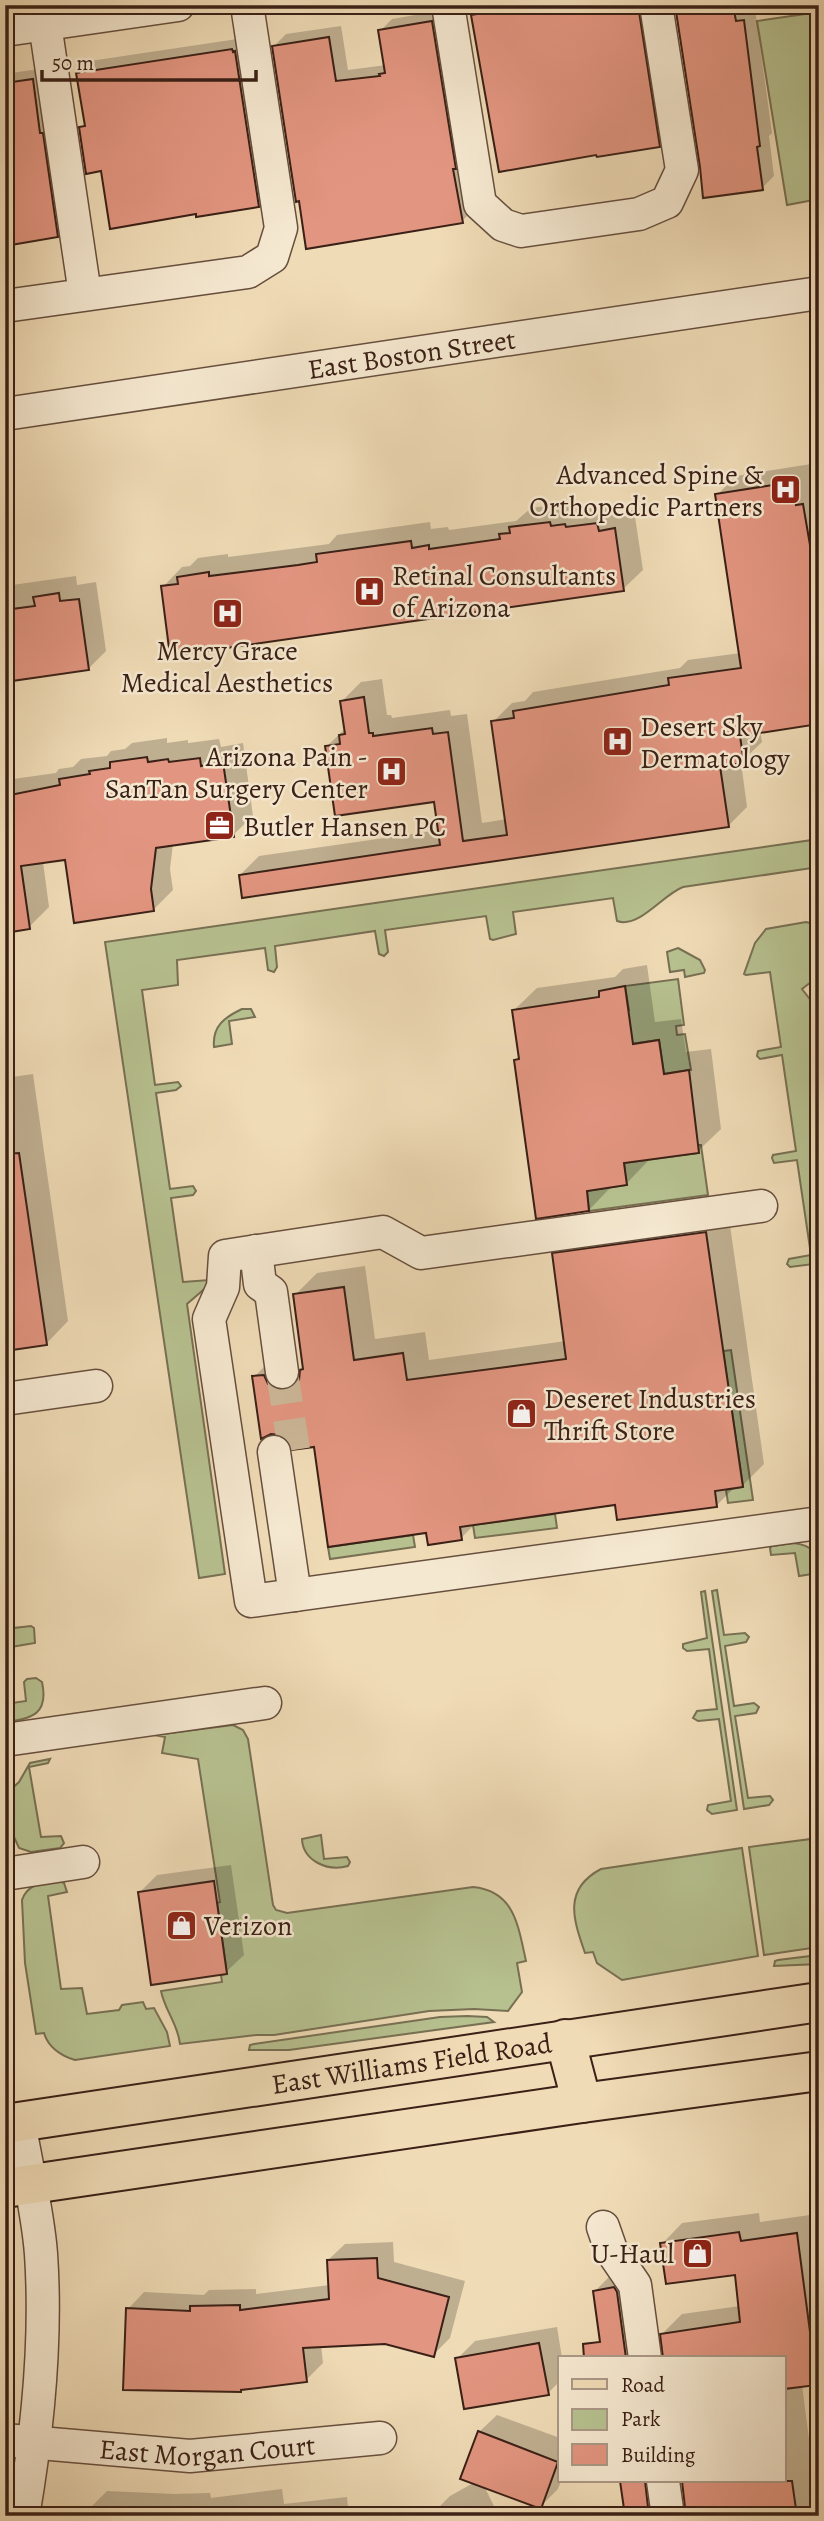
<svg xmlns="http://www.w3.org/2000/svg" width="824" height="2521" font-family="Alegreya,serif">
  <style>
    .green { fill: #b7c190; stroke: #787053; stroke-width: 2 }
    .shadow { fill: #0003 }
    .building { fill: #e29580; stroke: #3a2016; stroke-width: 2 }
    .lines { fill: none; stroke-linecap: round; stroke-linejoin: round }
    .minor-tunnel { stroke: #cbb696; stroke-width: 32; stroke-dasharray: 32 16; stroke-linecap: butt }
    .minor-casing { stroke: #674f3e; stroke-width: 35 }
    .major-casing { stroke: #3a2016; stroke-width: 42 }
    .minor { stroke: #f5e8d0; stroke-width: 32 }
    .major { stroke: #efdbb6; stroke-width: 38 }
    .labels { text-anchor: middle; stroke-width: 5; stroke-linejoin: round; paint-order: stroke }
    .street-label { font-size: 28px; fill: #3a2016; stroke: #f5e8d0 }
    .poi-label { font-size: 28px; fill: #3a2016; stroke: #f5e8d0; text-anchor: start }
  </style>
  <rect width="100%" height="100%" fill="#efdbb6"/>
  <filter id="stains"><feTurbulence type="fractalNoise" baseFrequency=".00286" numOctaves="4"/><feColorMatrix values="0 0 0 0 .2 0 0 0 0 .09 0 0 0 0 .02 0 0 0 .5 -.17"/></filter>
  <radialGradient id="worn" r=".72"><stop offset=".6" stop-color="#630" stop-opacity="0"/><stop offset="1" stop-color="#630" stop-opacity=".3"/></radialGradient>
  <!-- green -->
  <path class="green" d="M819,12V199L787,205L757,21Z
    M819,839V867L683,887C662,895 639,929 617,921L613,898L513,912L516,934L493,940L490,939L486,916L385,930L388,952L384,956L379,954L375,931L275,946L277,967L274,972L268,970L265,948L177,960L178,985L142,990L155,1085L178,1082L181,1086L176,1090L156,1093L170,1189L193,1186L196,1191L193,1195L171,1198L183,1282L209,1280V1285L187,1304L225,1574L199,1578L105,942Z
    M806,922L814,924L819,933V983L815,979L802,989L819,1011V1049L813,1051L819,1094V1306L813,1264L790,1267L787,1264L789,1259L811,1255L797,1160L774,1163L772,1158L773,1155L796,1151L782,1055L760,1059L757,1056L758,1051L781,1047L770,972L746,975L744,974L755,943L766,929Z
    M678,948L700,960L705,970L704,973L685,977L684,970L670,972L667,952Z
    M678,979L684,1025L676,1026L677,1035L685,1034L691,1070L664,1074L659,1040L623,1045L618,1011L629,1010L625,986Z
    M242,1009H251L255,1017L229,1021L232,1044L214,1047C212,1026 225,1017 242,1009Z
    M698,1145H701L708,1195L589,1211L587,1191L626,1185L624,1163L699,1153Z
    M731,1350L753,1500L728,1503L726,1490L743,1487L723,1351Z
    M555,1514L557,1528L475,1538L473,1525Z
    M413,1535L415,1547L330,1559L328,1547Z
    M793,1543C813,1545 819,1554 819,1573L799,1576L795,1553L771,1555L770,1548L772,1546Z
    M717,1590L724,1635L745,1633L749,1637L746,1642L725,1646L734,1706L754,1703L759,1707L756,1713L735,1716L748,1798L770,1796L773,1800L769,1805L744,1809L712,1591Z
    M705,1591L737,1810L712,1814L707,1810L708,1805L731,1801L719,1719L698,1721L693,1718L697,1711L717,1709L709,1649L687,1651L683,1648V1644L707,1638L701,1592Z
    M31,1626L34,1628L35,1643L5,1648V1629Z
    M36,1678L42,1682C49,1714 32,1719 5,1722V1704L26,1701L24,1682L27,1679Z
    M233,1725L243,1730L248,1739L273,1905L276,1910L287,1913L473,1887C515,1891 518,1926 526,1961L517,1963L522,1992L508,2011L474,2009L429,2011L274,2035H257L180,2044C178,2024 165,2011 161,1991L222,1982L221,1975L227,1974L217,1903L220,1902L198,1759L162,1753L165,1737L154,1735Z
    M50,1759L48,1763L29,1767L41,1837L61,1836L64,1843L60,1848L31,1852L19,1848L14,1837L8,1792L19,1782L30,1763Z
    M321,1835L324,1859L347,1857L350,1862L348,1866C328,1872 303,1861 302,1839Z
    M819,1838V1947L764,1955L749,1847Z
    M742,1848L758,1956L622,1980L597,1963L593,1952L585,1953C573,1919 563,1889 601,1869Z
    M59,1881L64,1883L67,1892L48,1896L61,1989L82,1988L87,2014L119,2010L122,2005L143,2002L146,2009L154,2008L167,2032L170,2046L75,2060C61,2056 48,2047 44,2033L36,2034L25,1963L22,1900C28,1883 42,1884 59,1881Z
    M819,1955V1964L774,1966L775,1961L778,1960Z
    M467,2016L487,2017L494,2022L289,2050H249L250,2045L254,2044L440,2017Z"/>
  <!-- shadow -->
  <path class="shadow" d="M483,5H651L671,133L659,145L473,15Z
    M676,5H746L747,10L755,9L772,133L769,136L774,176L762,188L702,167Z
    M444,10L474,209L462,221L274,46L286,34L341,26L348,70L386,65L380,31L392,19Z
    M244,38L270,194L258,206L197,212L102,169L81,128L86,123L78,73L90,61Z
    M45,68L69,224L57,236L5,243V74Z
    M811,464L814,487H819V723L760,731L762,742L741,762L747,807L728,826L240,875L259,856L440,830L436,800L327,746L346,728L342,701L361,682L382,679L387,715H391L392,718L450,710L451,716L467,714L482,823L507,819L493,722L512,703L525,701L533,692L680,668L688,660L741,653L717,495L736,476Z
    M569,503L570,508L584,506L585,509L617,504L618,512L634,510L643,570L623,589L163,587L182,567L190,566L198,558L228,554V557L329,544L337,535L430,522L431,529L448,527L449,530L516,521L531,508Z
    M76,576L77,585L96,582L106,651L88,669L5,680V586Z
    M167,738V743L188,740V743L219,739L221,747L243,743L253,816L233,835L173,844L170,869L173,890L153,910L66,858L43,862L49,907L29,927L5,931V774L12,773L13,779L56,773L59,769L73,767L81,759L107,756L111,751L125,749L132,743Z
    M647,965L655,1022L681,1019L686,1052L711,1049L721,1129L698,1151L648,1158V1161L626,1184L611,1187L589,1210L516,1061L521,1056L514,1010L537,988L615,977L623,969Z
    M33,1074L68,1321L46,1344L5,1349V1078Z
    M728,1211L764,1464L742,1486L735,1487L717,1505L617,1503L476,1523L461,1538L428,1531L316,1445L254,1377L276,1355L297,1368L305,1369L295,1295L317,1273L365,1266L375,1339L425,1332L429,1360L566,1341L554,1254L576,1232Z
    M231,1865L244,1955L226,1972L139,1893L157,1875Z
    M759,2213L760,2222L817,2214L819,2230V2381L802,2385L819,2516H626L621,2481H667L682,2514H688L683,2481H784V2358H604L595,2291L615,2271L658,2355L663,2356L662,2334L682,2314L740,2306L736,2273L662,2244L682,2223Z
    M393,2242L394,2262L465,2281L450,2338L433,2355L385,2342L321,2345L323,2363L306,2380L243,2388L240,2391L128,2309L144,2292L204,2295L209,2290L256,2289V2294L330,2285L328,2260L345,2244Z
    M557,2327L562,2358H560V2381L548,2393L457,2359L475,2341Z
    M497,2415L560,2438L561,2481L558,2489L540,2507L484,2486L499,2516H416L434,2512L450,2496L475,2482L479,2432Z
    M282,2489L284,2504L347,2497L349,2516H89L90,2508L107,2491L174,2494L210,2493L211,2498Z"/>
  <!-- building -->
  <path class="building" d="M532,5H638L660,147L597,157L596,155L499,172L471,15Z
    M675,5H733L736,21L744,20L760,146L757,147L763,190L703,198L700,167Z
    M432,21L456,169H453L463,223L306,249L299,201L296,202L272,46L329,37L336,81L380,76L379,74L385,73L378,30Z
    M232,49L233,52L235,51L259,207L196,217V214L110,229L101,171L86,174L79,127L85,126L76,73Z
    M33,79L40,133H43L58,237L5,246V83Z
    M792,482L796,505L803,504L819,598V724L740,736L744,763L720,766L729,827L242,898L239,875L440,845L434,802L335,816L325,746L340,744L339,735L345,734L340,701L364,697L369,733H373V736L432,728L433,734L448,732L463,841L507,835L491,721L514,718L513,711L669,685L668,678L741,668L715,494Z
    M550,522L551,526L565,524L566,527L597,523L599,531L615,528L624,591L170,656L161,586L178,584L177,577L209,572V576L298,565L317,562L316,554L411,541L412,548L429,545V549L500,539L499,534L510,533L509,527Z
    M59,593L60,601L79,599L89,670L5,682V610L35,606L33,597Z
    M147,757L148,762L168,759L169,762L200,758L201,766L223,762L234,837L156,848L151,889L154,911L74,923L65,860L21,866L30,929L5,933V796L60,785L59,779L90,774L89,771L110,768V762Z
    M625,986L633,1044L659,1040L664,1074L689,1070L699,1153L624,1163L627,1185L587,1191L589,1211L536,1219L514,1060L519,1059L512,1010L599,997V991Z
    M19,1153L47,1345L5,1351V1154Z
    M706,1232L743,1487L715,1491L717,1507L617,1520L615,1505L460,1527L462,1540L428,1545L426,1533L328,1547L314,1447L292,1450L289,1441L280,1435L271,1434L261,1439L252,1376L264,1375L268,1384L274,1389L284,1390L293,1387L299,1380L300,1370L303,1369L293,1294L344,1287L354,1360L403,1353L407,1380L566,1359L552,1253Z
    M214,1881L227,1974L151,1985L138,1892Z
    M739,2232L741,2241L797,2233L817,2385L784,2389V2358H663L660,2334L740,2322L735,2275L666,2284L660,2243Z
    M377,2258L378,2278L449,2297L434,2357L385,2344L303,2348L307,2382L241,2390V2392L123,2390L126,2308L190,2311V2306L240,2305V2310L329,2299L327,2260Z
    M614,2287L617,2292L626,2358H584L583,2344L600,2342L593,2291Z
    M539,2343L549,2395L464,2409L455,2358Z
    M478,2431L558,2462L541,2509L460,2479Z
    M620,2481H645L649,2516H625Z
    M682,2481H792L797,2516H686Z"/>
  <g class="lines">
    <!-- minor-tunnel -->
    <path class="minor-tunnel" d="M282,1372L294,1450"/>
    <defs>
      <g id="minor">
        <path d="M448,5L480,204L503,225L521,231L639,214L667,202L682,170L656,5"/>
        <path d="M45,24L85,294"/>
        <path d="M5,30L178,5"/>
        <path d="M5,306L248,272L272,257L281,228L247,5"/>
        <path id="s1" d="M5,414L819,293"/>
        <path d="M761,1206L421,1253L383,1232L225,1256L223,1287L209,1319L251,1601L819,1523"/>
        <path d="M256,1251L260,1284L271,1292L282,1372"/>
        <path d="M5,1399L96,1386"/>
        <path d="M274,1452L295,1595"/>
        <path d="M5,1740L265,1703"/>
        <path d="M5,1874L83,1862"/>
        <path d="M19,2122C26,2164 38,2212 41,2254C47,2342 38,2429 23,2516"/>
        <path d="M603,2227L611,2250L635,2285L645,2358"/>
        <path id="s2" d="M5,2440L190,2456L380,2438"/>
        <path d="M663,2481L668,2516"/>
      </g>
      <g id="major">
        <path d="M565,2039L582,2103"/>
        <path id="s3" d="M5,2124L819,2002"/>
        <path d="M5,2188L582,2103L819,2071"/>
      </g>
    </defs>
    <!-- minor casing -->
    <use href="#minor" class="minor-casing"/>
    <!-- major casing -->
    <use href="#major" class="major-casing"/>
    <!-- minor -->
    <use href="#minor" class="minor"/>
    <!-- major -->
    <use href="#major" class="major"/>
  </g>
  <!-- icons -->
  <defs>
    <symbol id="hospital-square" viewBox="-11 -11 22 22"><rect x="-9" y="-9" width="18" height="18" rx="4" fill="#8f2418" stroke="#f5e8d0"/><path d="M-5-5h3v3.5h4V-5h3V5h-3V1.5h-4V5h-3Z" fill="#fff"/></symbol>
    <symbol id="office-square" viewBox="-11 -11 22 22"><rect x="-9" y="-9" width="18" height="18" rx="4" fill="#8f2418" stroke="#f5e8d0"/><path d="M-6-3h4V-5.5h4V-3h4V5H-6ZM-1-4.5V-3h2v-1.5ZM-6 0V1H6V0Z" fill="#fff"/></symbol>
    <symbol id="shop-square" viewBox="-11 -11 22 22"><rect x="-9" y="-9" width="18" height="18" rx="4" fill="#8f2418" stroke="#f5e8d0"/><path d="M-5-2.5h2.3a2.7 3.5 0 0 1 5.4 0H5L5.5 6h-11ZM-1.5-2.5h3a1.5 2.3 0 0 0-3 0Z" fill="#fff"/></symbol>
  </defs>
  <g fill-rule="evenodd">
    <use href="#hospital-square" x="768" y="472" width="35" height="35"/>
    <use href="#hospital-square" x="352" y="574" width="35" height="35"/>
    <use href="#hospital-square" x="210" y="596" width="35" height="35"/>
    <use href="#hospital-square" x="600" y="724" width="35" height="35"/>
    <use href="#hospital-square" x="374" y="754" width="35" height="35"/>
    <use href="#office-square" x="202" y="808" width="35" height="35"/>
    <use href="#shop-square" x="504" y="1396" width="35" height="35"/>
    <use href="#shop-square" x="164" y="1908" width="35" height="35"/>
    <use href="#shop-square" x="680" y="2236" width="35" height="35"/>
  </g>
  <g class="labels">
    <!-- street labels -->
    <g class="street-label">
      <text dy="10" stroke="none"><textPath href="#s1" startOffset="411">East Boston Street</textPath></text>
      <text dy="10" stroke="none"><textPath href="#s3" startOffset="411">East Williams Field Road</textPath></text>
      <text dy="10" stroke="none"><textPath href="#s2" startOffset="203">East Morgan Court</textPath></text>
    </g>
    <!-- poi labels -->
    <g class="poi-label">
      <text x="763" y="484" text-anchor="end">Advanced Spine &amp;<tspan x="763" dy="32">Orthopedic Partners</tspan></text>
      <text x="392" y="585">Retinal Consultants<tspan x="392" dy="32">of Arizona</tspan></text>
      <text x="227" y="660" text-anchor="middle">Mercy Grace<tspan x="227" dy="32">Medical Aesthetics</tspan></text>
      <text x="640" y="736">Desert Sky<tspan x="640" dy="32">Dermatology</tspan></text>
      <text x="368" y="766" text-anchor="end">Arizona Pain -<tspan x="368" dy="32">SanTan Surgery Center</tspan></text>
      <text x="243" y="836">Butler Hansen PC</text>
      <text x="544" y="1408">Deseret Industries<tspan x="544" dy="32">Thrift Store</tspan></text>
      <text x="204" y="1935">Verizon</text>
      <text x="674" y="2263" text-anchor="end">U-Haul</text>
    </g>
  </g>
  <!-- margin -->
  <rect width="824" height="2521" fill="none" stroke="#efdbb6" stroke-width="28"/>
  <rect x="7" y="7" width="810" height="2507" fill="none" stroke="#3a2016" stroke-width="3.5"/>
  <rect x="14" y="14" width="796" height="2493" fill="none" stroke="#3a2016" stroke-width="2"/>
  <!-- legend -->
  <rect x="558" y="2356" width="228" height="126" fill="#f5e8d0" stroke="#aa9886" stroke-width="2"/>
  <rect x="572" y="2379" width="35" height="10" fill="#efdbb6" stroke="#aa9886" stroke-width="2"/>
  <text x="621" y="2392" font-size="21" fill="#3a2016">Road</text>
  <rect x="572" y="2409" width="35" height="21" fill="#b7c190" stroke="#aa9886" stroke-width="2"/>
  <text x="621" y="2426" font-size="21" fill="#3a2016">Park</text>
  <rect x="572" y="2444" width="35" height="21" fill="#e29580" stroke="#aa9886" stroke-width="2"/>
  <text x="621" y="2462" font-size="21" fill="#3a2016">Building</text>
  <!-- scale -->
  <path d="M42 70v10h214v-10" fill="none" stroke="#3a2016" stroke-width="3.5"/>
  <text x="52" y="70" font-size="21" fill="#3a2016" stroke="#f5e8d0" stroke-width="5" paint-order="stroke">50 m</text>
  <rect width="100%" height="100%" filter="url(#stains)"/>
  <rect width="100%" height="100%" fill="url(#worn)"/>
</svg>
